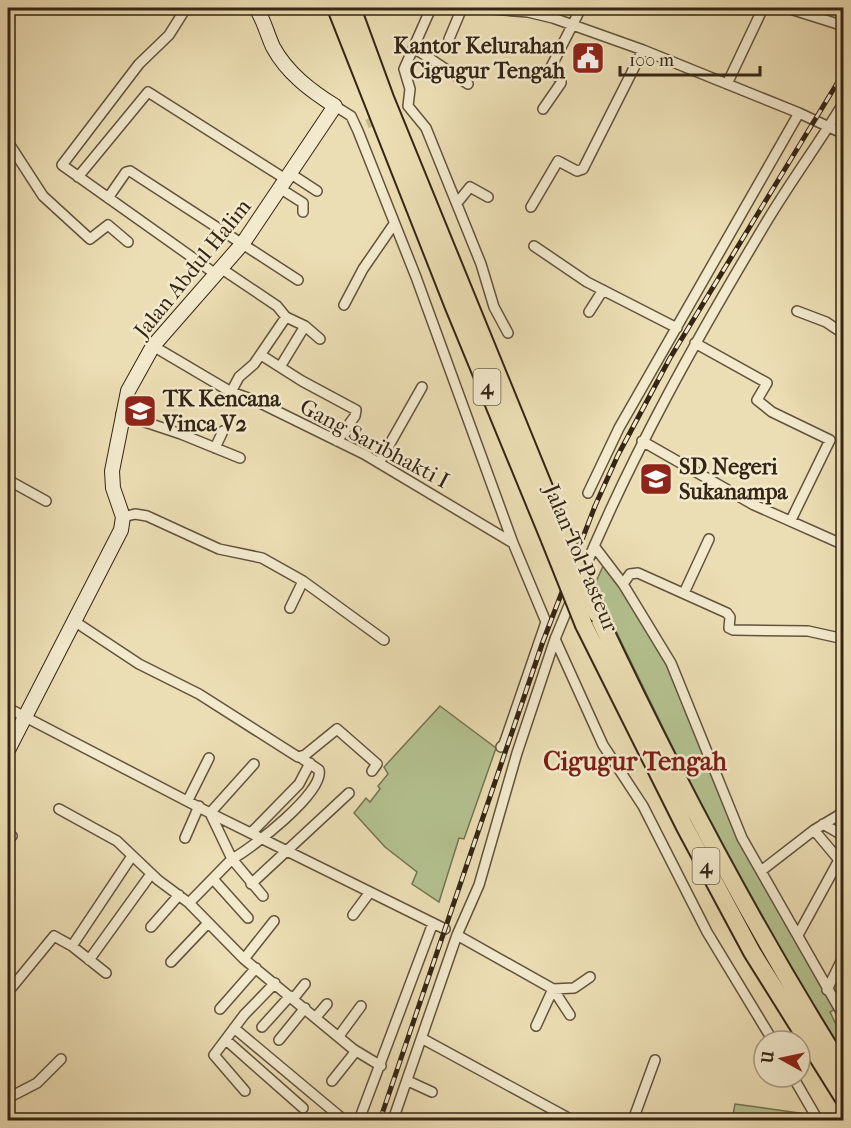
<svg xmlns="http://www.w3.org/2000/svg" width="851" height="1128" font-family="'IM FELL French Canon',serif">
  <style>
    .green { fill: #b4c290; stroke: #747452; stroke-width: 1.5 }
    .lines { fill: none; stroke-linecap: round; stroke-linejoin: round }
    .street-tunnel { stroke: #c7b994; stroke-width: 9; stroke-dasharray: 9 4.5; stroke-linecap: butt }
    .street-casing { stroke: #62533d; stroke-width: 12 }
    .secondary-casing { stroke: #342515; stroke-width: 16 }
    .highway-casing { stroke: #342515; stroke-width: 20 }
    .street { stroke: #f3eace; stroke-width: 9 }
    .secondary { stroke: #f3eace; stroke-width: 14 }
    .highway { stroke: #ecdeb4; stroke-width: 16 }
    .rail-casing { stroke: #342515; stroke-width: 5 }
    .rail { stroke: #f3eace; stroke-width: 3; stroke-dasharray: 9; stroke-linecap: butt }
    .highway-bridge-casing { stroke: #342515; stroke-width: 20; stroke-linecap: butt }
    .highway-bridge { stroke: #ecdeb4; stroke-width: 16 }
    .labels { text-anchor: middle; stroke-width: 5; stroke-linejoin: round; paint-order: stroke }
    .shield { fill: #f3eace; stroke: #6d604c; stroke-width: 1.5 }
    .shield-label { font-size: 21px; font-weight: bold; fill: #342515 }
    .poi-label { font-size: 22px; font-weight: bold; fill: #342515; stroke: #f3eace; text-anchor: start }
    .street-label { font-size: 22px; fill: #342515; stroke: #f3eace }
    .quarter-label { font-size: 26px; font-weight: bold; fill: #7a1f14; stroke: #f3eace }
  </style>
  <rect width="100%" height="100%" fill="#ecdeb4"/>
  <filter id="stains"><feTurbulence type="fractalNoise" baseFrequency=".00333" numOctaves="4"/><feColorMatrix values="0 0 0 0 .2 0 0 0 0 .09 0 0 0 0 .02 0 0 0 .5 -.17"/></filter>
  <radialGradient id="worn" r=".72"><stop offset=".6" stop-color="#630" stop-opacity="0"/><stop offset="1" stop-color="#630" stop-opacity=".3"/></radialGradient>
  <!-- green -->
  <path class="green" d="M604,564L625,591L670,671L718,789L835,1009L830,1012L843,1039V1048L838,1051L726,857L594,586Z
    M440,706L496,748L464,839L459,838L439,902L412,884L417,872L385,847L354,813L366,798L370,802L380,789L378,786L388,774L384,767Z
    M735,1104L806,1114L810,1120H732Z"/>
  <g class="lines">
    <!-- street-tunnel -->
    <path class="street-tunnel" d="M367,124L402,109"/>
    <defs>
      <path id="street" d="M186,8L169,35L139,64L62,165L217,275
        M431,8L404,69L410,89L408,106L426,128L481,264L494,307L508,333
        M479,8L528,12L553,18L643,50L799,113L844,134
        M787,8L844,26
        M449,39L462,8
        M414,48L468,84
        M727,84L763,8
        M335,106L351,116L358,131L416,277L513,543L546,622L504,744L501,747
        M543,109L561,83V79L549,71L581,8
        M8,142L43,196L90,239L108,225L128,242
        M291,174L317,191
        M78,177L148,92L287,180
        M281,189L303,203V212
        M108,198L126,172L130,171L298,280
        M457,203L470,187L488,197
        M531,207L558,161L577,171L583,169L643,50
        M534,246L587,282L677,328
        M222,269L277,306L286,317L305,326L320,339
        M344,305L363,269L394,224
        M797,311L826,322L844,334
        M589,312L603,290
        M695,343L767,383L757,400L772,412L830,440L791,520
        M153,346L231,392L254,400L364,454L513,543
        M261,355L302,381L356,410L355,416L337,441
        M280,367L305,326
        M231,392L239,377L254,364L286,317
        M121,414L181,434L240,458
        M642,441L754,505L844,545
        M215,448L223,431
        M379,463L422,387
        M8,480L46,501
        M588,493L619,428L799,113
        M123,517L135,514L147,516L219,549L262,558L303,581L384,640
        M594,546L623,584L671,663L742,838L844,1017
        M581,577C632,453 698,336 767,221C791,181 819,143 844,102
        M623,584L630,574L638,573L727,613L730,617L729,628L733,630L808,631L844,639
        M684,593L709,539
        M290,608L303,581
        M74,621L139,664L199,694L298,757L305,755L337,729L377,764L372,771
        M555,639L603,745L643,806L707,932L773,1041
        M8,708L210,813L445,929
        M188,800L209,758
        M59,809L117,841L158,880L189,903L244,959L353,1049L381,1066
        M210,813L254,764
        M823,824L844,836
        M814,830L839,860
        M251,833L299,784L310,763
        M8,834L12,836
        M185,838L199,806
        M761,871L814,830L844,812
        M213,879L248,918
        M251,884L349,793
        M263,896L232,859C251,849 325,792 319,770L300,757
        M189,903L232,859L210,813
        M353,915L370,892
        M151,927L179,895
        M457,935L553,989L570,1015
        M798,935L839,860L844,844
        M72,946L132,856
        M244,959L274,921
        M89,960L151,874
        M171,962L208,923
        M827,990L844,955
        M8,992L54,936L72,946L106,973
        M293,999L305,984
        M220,1009L256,968
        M316,1017L327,1004
        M536,1026L553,989L574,988L590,977
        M262,1027L290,996
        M234,1028L344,1120
        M339,1036L361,1006
        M423,1039L572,1120
        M226,1040L303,1108
        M279,1040L305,1008
        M793,1077L818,1120
        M332,1081L356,1051
        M408,1081L432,1092
        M245,1091L214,1055L244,1015L275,983
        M8,1098L37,1083L61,1059
        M359,1120L433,923
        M393,1120L457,935L479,885L517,753L555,639L572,598
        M448,1120H450
        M633,1120L655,1060"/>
      <path id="secondary" d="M8,750L121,530L123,517L113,488L112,471L128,391L153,346L243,243L335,106C311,91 287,73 273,47C267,34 264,20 256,8"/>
      <path id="highway" d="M336,8L454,307L550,540
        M352,8L385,98L563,534
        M597,614C671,771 751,924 844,1071
        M584,625L685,827L752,952L844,1099"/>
    </defs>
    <!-- street casing -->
    <use href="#street" class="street-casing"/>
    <!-- secondary casing -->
    <use href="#secondary" class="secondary-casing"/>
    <!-- highway casing -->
    <use href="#highway" class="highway-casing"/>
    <!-- street -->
    <use href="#street" class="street"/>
    <!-- secondary -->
    <use href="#secondary" class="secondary"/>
    <!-- highway -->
    <use href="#highway" class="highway"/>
    <defs>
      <path id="rail" d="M380,1120L542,644L595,506L618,455L670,358L844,72"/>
    </defs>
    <!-- rail casing -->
    <use href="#rail" class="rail-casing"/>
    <!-- rail -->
    <use href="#rail" class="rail"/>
    <defs>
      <path id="highway-bridge" d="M563,534L597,614
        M550,540L584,625"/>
    </defs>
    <!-- highway-bridge casing -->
    <use href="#highway-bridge" class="highway-bridge-casing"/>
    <!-- highway-bridge -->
    <use href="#highway-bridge" class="highway-bridge"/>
  </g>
  <!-- icons -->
  <defs>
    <symbol id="civic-square" viewBox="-11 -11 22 22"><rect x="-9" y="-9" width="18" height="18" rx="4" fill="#8f2418" stroke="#f3eace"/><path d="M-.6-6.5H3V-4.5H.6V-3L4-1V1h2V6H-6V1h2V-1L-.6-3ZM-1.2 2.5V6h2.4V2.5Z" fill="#fff"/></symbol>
    <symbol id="school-square" viewBox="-11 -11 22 22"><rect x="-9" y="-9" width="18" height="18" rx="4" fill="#8f2418" stroke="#f3eace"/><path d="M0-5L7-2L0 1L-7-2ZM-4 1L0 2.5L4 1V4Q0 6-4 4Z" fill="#fff"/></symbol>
  </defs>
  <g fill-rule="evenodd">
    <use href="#civic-square" x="569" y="39" width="38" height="38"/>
    <use href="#school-square" x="121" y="392" width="38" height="38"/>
    <use href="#school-square" x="637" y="460" width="38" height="38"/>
  </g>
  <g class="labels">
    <!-- shield labels -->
    <g class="shield">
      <rect x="473.5" y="369" width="27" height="36" rx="4.5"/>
      <rect x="692.5" y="848" width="27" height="36" rx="4.5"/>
    </g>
    <g class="shield-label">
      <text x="487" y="394">4</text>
      <text x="706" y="873">4</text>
    </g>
    <!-- poi labels -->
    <g class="poi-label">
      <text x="565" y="53" text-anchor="end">Kantor Kelurahan<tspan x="565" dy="25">Cigugur Tengah</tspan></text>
      <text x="163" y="406">TK Kencana<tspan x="163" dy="25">Vinca V2</tspan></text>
      <text x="679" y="474">SD Negeri<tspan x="679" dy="25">Sukanampa</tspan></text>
    </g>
    <!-- street labels -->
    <g class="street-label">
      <text transform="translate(192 268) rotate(-51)" y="8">Jalan Abdul Halim</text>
      <text transform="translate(375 443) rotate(28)" y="8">Gang Saribhakti I</text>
      <text transform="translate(582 558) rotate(67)" y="8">Jalan Tol Pasteur</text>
    </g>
    <!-- quarter labels -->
    <g class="quarter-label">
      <text x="635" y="770">Cigugur Tengah</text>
    </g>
  </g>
  <!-- margin -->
  <rect width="851" height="1128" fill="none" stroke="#ecdeb4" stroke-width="30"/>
  <rect x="9" y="9" width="833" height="1110" fill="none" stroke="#342515" stroke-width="3"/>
  <rect x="15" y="15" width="821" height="1098" fill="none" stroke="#342515" stroke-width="1.5"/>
  <!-- north arrow -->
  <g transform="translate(782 1059) rotate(278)"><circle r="28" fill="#f3eace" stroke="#a79b84" stroke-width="1.5"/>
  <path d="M0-4.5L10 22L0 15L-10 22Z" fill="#8f2418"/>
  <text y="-9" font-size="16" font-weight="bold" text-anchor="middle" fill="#342515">U</text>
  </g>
  <!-- scale -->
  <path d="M620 66v9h140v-9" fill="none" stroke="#342515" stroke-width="3"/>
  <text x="629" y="66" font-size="18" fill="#342515" stroke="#f3eace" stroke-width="4.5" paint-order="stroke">100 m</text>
  <rect width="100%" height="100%" filter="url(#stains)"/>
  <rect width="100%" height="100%" fill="url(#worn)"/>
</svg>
